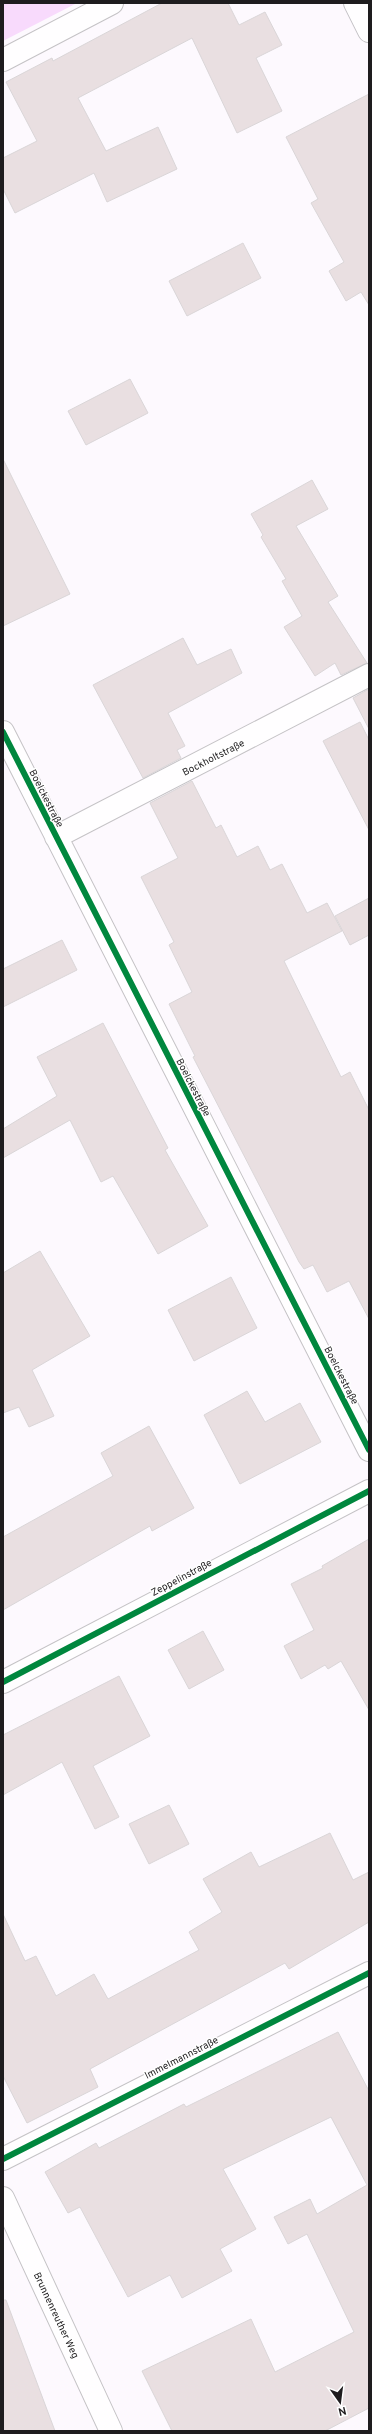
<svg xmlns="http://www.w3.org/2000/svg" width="372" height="2434" font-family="Overpass,sans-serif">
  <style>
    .green { fill: #f8dafc }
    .building { fill: #e9dfe1; stroke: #dad6d8 }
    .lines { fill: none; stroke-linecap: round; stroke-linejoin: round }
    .minor-casing { stroke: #c5c3c6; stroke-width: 24 }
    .minor { stroke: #fffeff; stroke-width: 22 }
    .cycleway-casing { stroke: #fff; stroke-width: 8 }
    .cycleway { stroke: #00873e; stroke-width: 6 }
    .labels { text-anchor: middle; stroke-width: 3; stroke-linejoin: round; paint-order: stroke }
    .street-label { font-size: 10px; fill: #1e1c1e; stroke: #fff }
  </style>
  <rect width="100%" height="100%" fill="#fdf9fe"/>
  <!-- green -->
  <path class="green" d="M3,3H77L3,41Z"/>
  <!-- building -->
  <path class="building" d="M162,3H228L239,25L265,12L282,45L256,58L282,111L237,133L192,38L78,98L106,151L158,127L177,169L107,202L94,173L15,213L3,189V158L37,141L6,82L52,58L53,61Z
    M369,94V305L361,292L346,301L329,271L344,262L311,203L318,199L286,137Z
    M243,243L261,278L187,316L169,281Z
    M130,379L148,413L86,445L68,411Z
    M3,459L70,594L3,626Z
    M312,480L328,509L296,526L338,596L328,602L367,663L341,675L335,663L315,676L284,627L302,616L282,581L286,579L261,537L263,535L251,514Z
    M183,638L197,665L231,649L242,673L168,713L185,746L177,750L181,758L143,778L93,685Z
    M369,689V729L353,698Z
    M360,722L369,740V830L323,741Z
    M192,781L216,828L221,825L237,857L258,846L270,870L282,864L307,913L327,903L342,931L284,961L341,1077L350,1072L369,1110V1319L349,1281L327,1292L313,1265L304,1269L299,1262L193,1057L195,1056L169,1004L192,992L169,945L174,942L141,877L178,858L150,803Z
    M369,898V935L350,945L335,916Z
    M62,940L77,970L3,1007V969Z
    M103,1023L168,1148L165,1150L208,1226L158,1254L113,1176L101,1182L70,1120L3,1158V1129L57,1096L37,1057Z
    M40,1251L90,1336L32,1370L54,1416L29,1427L19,1407L3,1413V1273Z
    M231,1277L257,1328L194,1361L168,1310Z
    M247,1391L265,1422L300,1403L321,1442L240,1484L204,1415Z
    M149,1426L194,1508L152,1531L150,1526L3,1610V1537L113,1476L101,1453Z
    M369,1539V1710L341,1661L328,1669L325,1665L301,1679L284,1646L314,1630L291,1584L323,1568L322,1566Z
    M203,1631L224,1670L189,1689L168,1650Z
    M119,1676L150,1736L93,1766L119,1817L95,1829L62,1762L3,1795V1735Z
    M169,1805L189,1844L149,1864L129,1824Z
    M330,1833L353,1880L369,1872V1922L289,1969L285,1963L90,2069L98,2087L27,2123L3,2076V1914L25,1961L36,1956L56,1996L94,1974L108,1999L199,1950L189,1932L222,1912L203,1879L251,1852L259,1867Z
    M338,2032L369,2091V2408L325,2431H172L142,2371L251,2319L275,2372L354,2332L307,2234L288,2244L274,2217L310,2199L317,2214L367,2185L331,2117L223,2169L256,2229L220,2249L232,2271L182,2298L170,2275L128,2297L80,2207L68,2213L45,2172L96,2143L99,2148L184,2104L186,2107Z
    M3,2300H6L55,2431H3Z"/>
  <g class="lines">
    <defs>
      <path id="minor" d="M355,3L369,31
        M3,60L112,3
        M3,732L369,1450
        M56,837L369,675
        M3,1682L369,1491
        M3,2159L369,1973
        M3,2198L111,2431"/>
    </defs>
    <!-- minor casing -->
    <use href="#minor" class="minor-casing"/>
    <!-- minor -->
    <use href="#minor" class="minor"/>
    <defs>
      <path id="cycleway" d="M3,732L369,1450
        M3,1682L369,1491
        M3,2159L369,1973"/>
    </defs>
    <!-- cycleway casing -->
    <use href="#cycleway" class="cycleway-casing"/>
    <!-- cycleway -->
    <use href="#cycleway" class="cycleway"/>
  </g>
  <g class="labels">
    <!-- street labels -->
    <g class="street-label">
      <text transform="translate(213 757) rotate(-27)" y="4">Bockholtstraße</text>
      <text transform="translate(47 798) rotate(63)" y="4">Boelckestraße</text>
      <text transform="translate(194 1087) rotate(63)" y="4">Boelckestraße</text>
      <text transform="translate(342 1375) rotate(63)" y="4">Boelckestraße</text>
      <text transform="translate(181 1577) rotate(-28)" y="4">Zeppelinstraße</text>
      <text transform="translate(181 2057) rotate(-27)" y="4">Immelmannstraße</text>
      <text transform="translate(57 2315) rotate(65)" y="4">Brunnenreuther Weg</text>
    </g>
  </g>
  <!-- border -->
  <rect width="372" height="2434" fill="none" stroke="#1e1c1e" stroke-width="8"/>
  <!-- north arrow -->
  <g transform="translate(340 2402) rotate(166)" stroke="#ffffff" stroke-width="3" paint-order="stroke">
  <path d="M0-3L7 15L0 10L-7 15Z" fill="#1e1c1e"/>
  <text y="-6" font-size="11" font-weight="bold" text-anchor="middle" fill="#1e1c1e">N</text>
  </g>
</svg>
